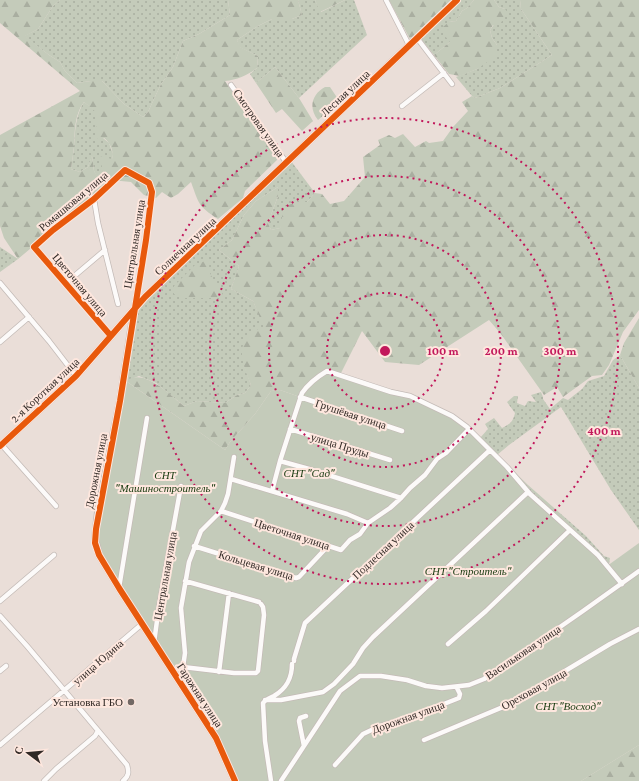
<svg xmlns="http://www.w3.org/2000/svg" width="639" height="781" font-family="'Crimson Pro',serif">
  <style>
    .grass { fill: url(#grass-dots) }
    .forest { fill: url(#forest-firs); fill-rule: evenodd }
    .garden { fill: #c4cbba }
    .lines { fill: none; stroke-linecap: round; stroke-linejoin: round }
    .street-casing { stroke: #c4bbb7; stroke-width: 6 }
    .secondary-casing { stroke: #c4bbb7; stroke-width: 8 }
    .street { stroke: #fcfaf9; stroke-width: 4.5 }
    .secondary { stroke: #fcfaf9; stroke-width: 6 }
    .cycleway-casing { stroke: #fee7de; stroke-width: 8 }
    .cycleway { stroke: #e8590c; stroke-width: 6 }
    .ring { fill: none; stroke: #c2185b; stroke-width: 2; stroke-dasharray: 2 4 }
    .poi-dot { fill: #726864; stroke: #fee7de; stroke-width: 1.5 }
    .labels { text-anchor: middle; stroke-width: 4; stroke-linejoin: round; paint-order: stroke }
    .street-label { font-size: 11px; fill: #312925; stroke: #fee7de }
    .park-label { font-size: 11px; font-style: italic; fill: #16390e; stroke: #fee7de }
    .poi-label { font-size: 11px; fill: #312925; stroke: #fee7de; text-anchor: end }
    .centre { fill: #c2185b; stroke: #fee7de; stroke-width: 2 }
    .ring-label { font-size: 12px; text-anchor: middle; font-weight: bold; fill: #c2185b; stroke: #fee7de; stroke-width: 4; stroke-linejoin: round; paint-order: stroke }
  </style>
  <defs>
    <pattern id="grass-dots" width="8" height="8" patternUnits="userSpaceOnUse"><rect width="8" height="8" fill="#c4cbba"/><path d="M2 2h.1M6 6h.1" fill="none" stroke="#a9aea0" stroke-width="1.8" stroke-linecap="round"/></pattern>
    <pattern id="forest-firs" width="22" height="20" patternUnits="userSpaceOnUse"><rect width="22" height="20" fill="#c4cbba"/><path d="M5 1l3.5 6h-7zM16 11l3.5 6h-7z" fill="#a9aea0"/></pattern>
  </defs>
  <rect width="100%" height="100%" fill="#eaded8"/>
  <!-- grass -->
  <path class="grass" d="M60,0H228L230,15L199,34L183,41L173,67L160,86L148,112L143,117L124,104L102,81H91L77,83L65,71L60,62L49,55L24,36L38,29L53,6Z
    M298,0H315L321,12L345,0H354L367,35L299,98L275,67L256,83L250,74L257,68L258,56L239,47L237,40L258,26L272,19H292L302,15Z
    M461,0H474L467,8L462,11L456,21L449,22L450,42L434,55L421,39Z
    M494,0H520L521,9L552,55L500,88L475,98L472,96L456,77L477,69L497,45L492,38L490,30L505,9L499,7Z
    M84,102L97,112L103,138L109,143L113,154L112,159L104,172L97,177L94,171L92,156L88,167L80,172L71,169C72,162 73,155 74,148C75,132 75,116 84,102Z
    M291,161L315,193L307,202H296L280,228L271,230L268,223L278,196V187L256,201L244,215L232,240L219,250L239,266L231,289L253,301L265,328L244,365L251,385L245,393L237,395L225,403L197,401L184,406L156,383L139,376L126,381L135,318L138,308Z
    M0,247L18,259L0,272Z
    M620,355L639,388V530L611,490L561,407L509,445L497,455L528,485L586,536L604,556L610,558L609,564H607L530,493L480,438L488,429L485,424L494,418L502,428C510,424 513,422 515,413L507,402L514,396H518L517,403L525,406L528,401L536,402L531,395L541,392L543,397V399L550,409L563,398L568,400L582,389L588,381L604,376L613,360Z"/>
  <!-- forest -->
  <path class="forest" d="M0,0H60L53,6L38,29L25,36L49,55L60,62L65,71L77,83L91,81H102L124,104L143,117L148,112L160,86L173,67L183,41L199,34L230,15L228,0H298L302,15L292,19H272L258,26L237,40L240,47L258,56L257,68C248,75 237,80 225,81L278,159L245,191L243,198L218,219C198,206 199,204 191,182L178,194L171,198L162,192L156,198L144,195L131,182L121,181H108L92,197L18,259L4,238L0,226V135L80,91L0,23ZM84,102L96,112V137L99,141L104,138C110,143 114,150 112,159L98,156L104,172L97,176L94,171L92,155L88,167L80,172L71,169C72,162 73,155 74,147C75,132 74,115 84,102Z
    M315,0H345L320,12Z
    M389,0H451L410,39Z
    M474,0H494L499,7L505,9L508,13L499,25H493L490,30L492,38L497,45L496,56L477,69L460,76L449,74L434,55L450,42L445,36L443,27L449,22L456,21L462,11L467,8Z
    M520,0H639V310L623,332L609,365L602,375L592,376L563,397L557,387L544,395L501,334L489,320L419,365L385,362L362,331L340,375L300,397L280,390L271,391L255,414L230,442L225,450L126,381C144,367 170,395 184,406L197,401L225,403L237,395L245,393L251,385C245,369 234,347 251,334C256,330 258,328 264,328L253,301L231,289L239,266L219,250L232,240L244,215L256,201L278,187V196L268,223L271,230L280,228L284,207L296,202H307L315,193L322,194L330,204L344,201L365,177L363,157L380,145L378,140L389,135L395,138L403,134L415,147L426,141L429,143L443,141L453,127L468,111L462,102L472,96L475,98L500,88L552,55L521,9Z
    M275,67L299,98L313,121L302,131L282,109L276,113L256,83Z
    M325,87H330L340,102L318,120C308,108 312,94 325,87Z
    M207,260C210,266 208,270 211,275C214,283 221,288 224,298H182L174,294V286L195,265Z
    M639,318V388L620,355L624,343Z
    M639,745V781H581Z"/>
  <!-- garden -->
  <path class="garden" d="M327,371L410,396L437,408L467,427L530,494L607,566L639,543V745L581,781H235L216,738L160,652L95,543L123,379L225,450L230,442L255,414L271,391L280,390L300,397L302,393Z"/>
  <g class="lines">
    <defs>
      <path id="street" d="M386,0L409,45
        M452,84L417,38L457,0
        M231,85L286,162
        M402,106L444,73
        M94,199L98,223L118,304
        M0,283L49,341L76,376
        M66,283L105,250
        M111,336L34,247L53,230L94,199L125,170L149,183L152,192L146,240L134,308
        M0,342L29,317
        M300,397L402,431
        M290,429L390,460
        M1,444L56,506
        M234,457L228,494L225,503L221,511L201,531L189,562L181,608L185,653L183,667L234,673H256L258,671L264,615L263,607L261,604
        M280,461L309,469L401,498
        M231,479L347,514L368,523
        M272,491L280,461L302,393C309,383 317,377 327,371L391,392L410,396L452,416L467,427L507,467L530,494L598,555L622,584
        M221,511L341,550L350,540L360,534L368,523L390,508L401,498L410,488L425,475L437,459L446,453L469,429
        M194,546L296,578L299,577L328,546
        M185,581L259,602
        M119,588L147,418
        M0,601L54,555
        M0,616L27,646L127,765C129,772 129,776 123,781
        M154,643L159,606L181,486
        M448,644L486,611L570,530
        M294,661V659L305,623L490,450
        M0,671L6,666
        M219,672L229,593
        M265,700H281L323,692L334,684L353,664L363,648L373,637L528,492
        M424,740L510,704L610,644L639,629
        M0,745L142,624
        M304,746L299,721L300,718L306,716
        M335,765L363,734L380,726L406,719L459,698L460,694L457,688
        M44,781L56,769L95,736L98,731
        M271,781L265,741L263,703C266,699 270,698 274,696C287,688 292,678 292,664
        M281,781L340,691L360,676H381L407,680L426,686L442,688L469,685L484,679L501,668L583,611L639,571"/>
      <path id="secondary" d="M134,311L120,401L98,512L95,539L99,555L119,588L216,738L235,781
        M0,446L76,376L145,297L417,38"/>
    </defs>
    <!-- street casing -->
    <use href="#street" class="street-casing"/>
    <!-- secondary casing -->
    <use href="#secondary" class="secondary-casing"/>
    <!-- street -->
    <use href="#street" class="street"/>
    <!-- secondary -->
    <use href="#secondary" class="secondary"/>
    <defs>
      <path id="cycleway" d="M111,336L34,247L53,230L94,199L125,170L149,183L152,192L146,240L120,401L96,529L95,543L99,555L119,588L216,738L235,781
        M0,446L76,376L145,297L457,0"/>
    </defs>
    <!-- cycleway casing -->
    <use href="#cycleway" class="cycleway-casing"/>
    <!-- cycleway -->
    <use href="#cycleway" class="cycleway"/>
  </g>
  <!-- distance rings -->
  <g class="ring">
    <circle cx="385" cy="351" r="58"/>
    <circle cx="385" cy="351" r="116"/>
    <circle cx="385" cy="351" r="175"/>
    <circle cx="385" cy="351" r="233"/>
  </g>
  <!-- markers -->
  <circle class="poi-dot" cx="131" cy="702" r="4"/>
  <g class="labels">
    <!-- street labels -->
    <g class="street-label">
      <text transform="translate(345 93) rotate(-43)" y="4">Лесная улица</text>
      <text transform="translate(259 123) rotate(55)" y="4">Смотровая улица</text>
      <text transform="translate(73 201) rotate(-40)" y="4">Ромашковая улица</text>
      <text transform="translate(134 244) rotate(-81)" y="4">Центральная улица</text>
      <text transform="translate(185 246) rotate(-43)" y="4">Солнечная улица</text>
      <text transform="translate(80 285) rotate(50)" y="4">Цветочная улица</text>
      <text transform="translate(45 390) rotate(-43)" y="4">2-я Короткая улица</text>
      <text transform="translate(351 414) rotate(18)" y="4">Грушёвая улица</text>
      <text transform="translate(340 445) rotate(17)" y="4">улица Пруды</text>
      <text transform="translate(96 471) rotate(-79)" y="4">Дорожная улица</text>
      <text transform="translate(292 534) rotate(18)" y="4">Цветочная улица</text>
      <text transform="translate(383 550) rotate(-43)" y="4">Подлесная улица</text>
      <text transform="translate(256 565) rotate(17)" y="4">Кольцевая улица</text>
      <text transform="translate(165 576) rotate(-80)" y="4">Центральная улица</text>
      <text transform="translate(523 652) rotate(-34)" y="4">Васильковая улица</text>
      <text transform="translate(98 662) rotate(-41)" y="4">улица Юдина</text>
      <text transform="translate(534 689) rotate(-29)" y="4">Ореховая улица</text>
      <text transform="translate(200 695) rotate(57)" y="4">Гаражная улица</text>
      <text transform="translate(408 717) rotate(-20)" y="4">Дорожная улица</text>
    </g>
    <!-- park labels -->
    <g class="park-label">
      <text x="309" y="477">СНТ "Сад"</text>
      <text x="165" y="479">СНТ<tspan x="165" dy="13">"Машиностроитель"</tspan></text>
      <text x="468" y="575">СНТ "Строитель"</text>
      <text x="568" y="710">СНТ "Восход"</text>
    </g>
    <!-- poi labels -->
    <g class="poi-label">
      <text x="123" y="706">Установка ГБО</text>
    </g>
  </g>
  <circle cx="385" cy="351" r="6" class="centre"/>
  <g class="ring-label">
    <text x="443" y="355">100 m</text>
    <text x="501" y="355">200 m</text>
    <text x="560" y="355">300 m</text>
    <text x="604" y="435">400 m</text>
  </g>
  <!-- north arrow -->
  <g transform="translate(28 753) rotate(286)" stroke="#fee7de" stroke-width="3" paint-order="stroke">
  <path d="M0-3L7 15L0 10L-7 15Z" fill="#312925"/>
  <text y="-6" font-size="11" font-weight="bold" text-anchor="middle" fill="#312925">С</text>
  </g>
</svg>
